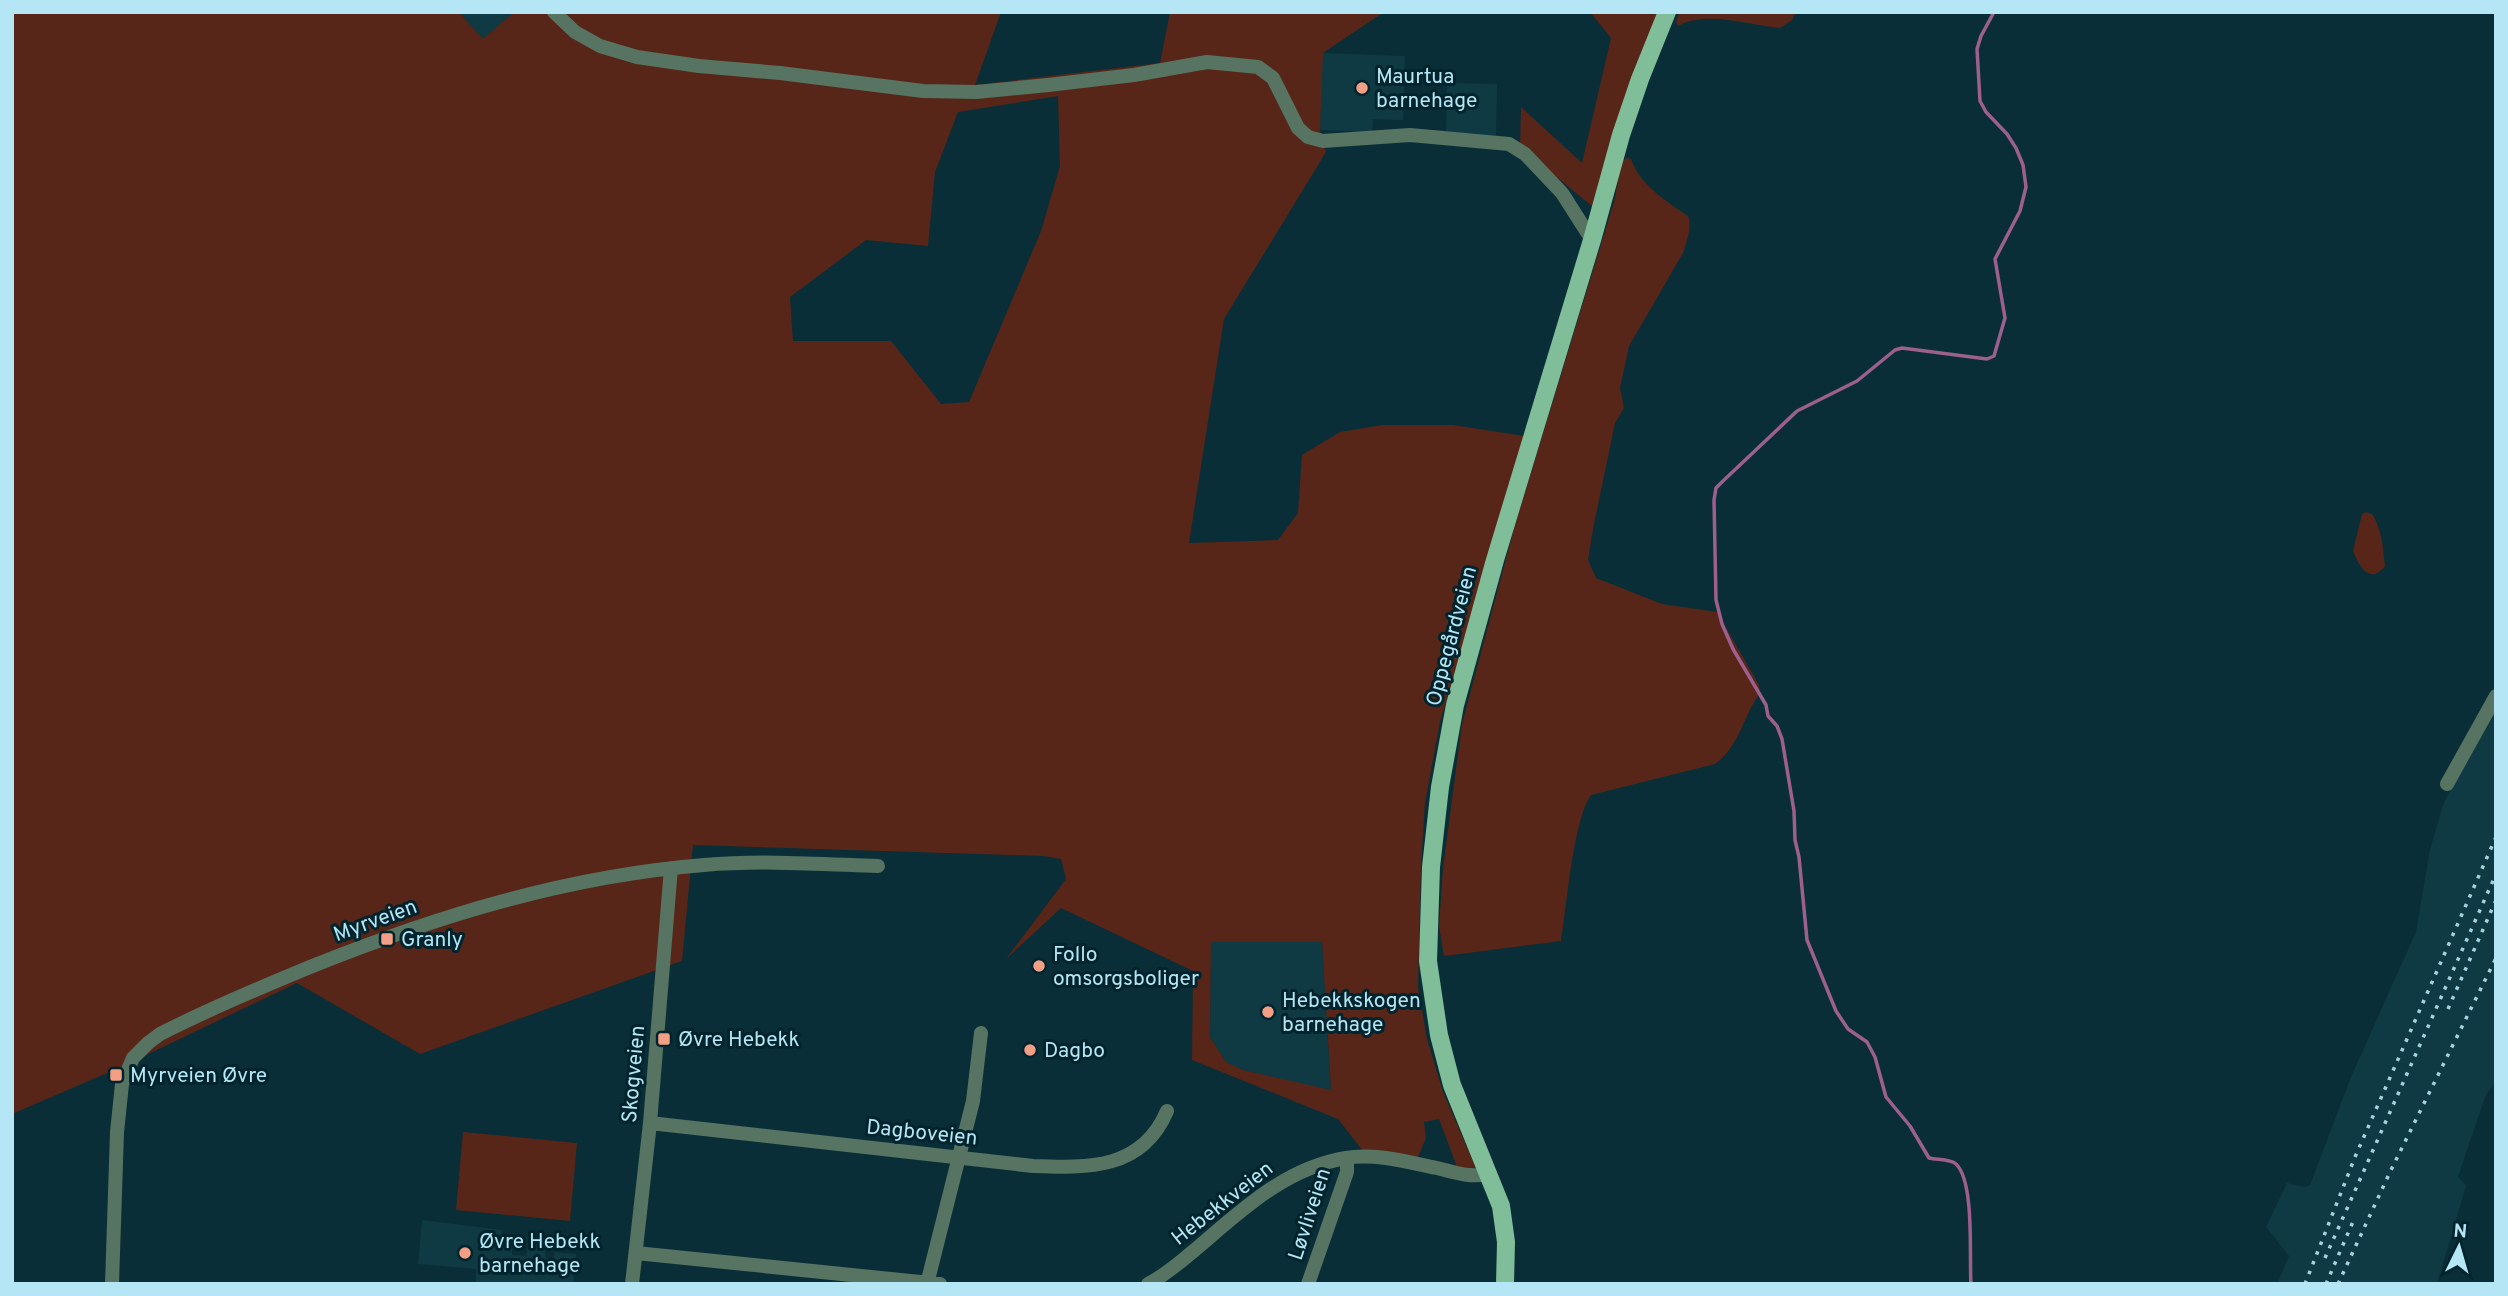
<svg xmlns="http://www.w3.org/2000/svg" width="2508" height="1296" font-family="Overpass,sans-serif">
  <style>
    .built { fill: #0f3a44 }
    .green { fill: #572618; fill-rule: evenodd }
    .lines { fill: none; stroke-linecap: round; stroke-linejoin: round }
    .stream { stroke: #9d5f8c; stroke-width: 3.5 }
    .minor { stroke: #567461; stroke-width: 14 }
    .major { stroke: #7fbe98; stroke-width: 18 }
    .rail { stroke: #a3d3e1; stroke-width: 3.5; stroke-dasharray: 3.5 7; stroke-linecap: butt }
    .poi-dot { fill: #f39f85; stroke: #00242d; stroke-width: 2.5 }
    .labels { text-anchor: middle; stroke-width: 6; stroke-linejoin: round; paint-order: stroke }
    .poi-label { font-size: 21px; fill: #b5e6f5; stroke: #00242d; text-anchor: start }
    .street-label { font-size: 21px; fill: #b5e6f5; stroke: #00242d }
  </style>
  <rect width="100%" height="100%" fill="#092e37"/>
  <!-- built -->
  <path class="built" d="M459,12H514L483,40Z
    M1322,53L1405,56L1403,120L1373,119L1372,132L1320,130Z
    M1447,83L1497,84L1496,137L1446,136Z
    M2496,712V1080L2485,1097L2458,1177L2466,1186L2437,1284H2277L2289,1256L2266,1227L2287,1183L2305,1187L2310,1185L2351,1077L2416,932L2430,849L2444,802Z
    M1211,942H1322L1331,1091L1243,1070L1226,1062L1210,1037Z
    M422,1220L502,1230L501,1242L513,1243L512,1255L526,1256L528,1244L539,1245L545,1251L546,1258L553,1259L555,1252L576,1254L573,1284H476V1269L418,1264Z"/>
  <!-- green -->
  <path class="green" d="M12,12H459L483,39L514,12H1001L975,85L1160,63L1170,12H1384L1323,53L1320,130L1326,152L1224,319L1189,543L1278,540L1298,513L1302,455L1340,432L1382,425H1453L1524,436L1440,722L1425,803L1421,866L1418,987L1427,1039L1443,1092L1476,1168L1457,1167L1439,1119L1424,1122L1426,1138L1417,1159L1363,1151L1338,1119L1192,1060L1193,971L1061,908L1006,959L1066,879L1061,859L1044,856L693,845L682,961L420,1054L297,983L121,1067L12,1114ZM1058,96L1060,166L1041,231L969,402L941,404L891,341H793L790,297L866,240L928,246L935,172L958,112ZM1211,942H1322L1331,1090L1243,1070L1226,1062L1210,1037Z
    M1590,12H1660L1593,207L1520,147L1521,107L1582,163L1611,38Z
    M1679,12H1796L1792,20L1780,28C1748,25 1707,10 1678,26L1676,22Z
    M1627,158L1631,159C1640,185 1666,201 1688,216C1692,228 1687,241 1683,253L1629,346L1620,388L1624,408L1615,423L1593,529L1588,560L1596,578L1662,604L1717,612L1759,685L1760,693C1743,716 1740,746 1715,764L1591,795C1573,821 1567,905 1561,941L1444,956L1439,927L1443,868L1462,724L1515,525L1614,202L1622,160Z
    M2366,512L2372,514C2382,529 2383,548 2385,566C2370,585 2360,568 2353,551L2362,514Z
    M463,1132L577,1143L570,1221L456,1210Z"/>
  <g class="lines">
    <!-- stream -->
    <path class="stream" d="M1971,1284C1969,1258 1975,1182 1956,1164C1950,1159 1937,1160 1929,1158L1910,1126L1886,1097L1875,1057L1867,1042L1848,1029L1836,1011L1807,940L1799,857L1795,840L1794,811L1782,739L1777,726L1768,716L1766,705L1733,649L1722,624L1716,600L1714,500L1716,488L1723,481L1797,411L1857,381L1895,350L1902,348L1987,359L1994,356L2005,318L1995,259L2020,211L2026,187L2023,165L2016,148L2007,134L1986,112L1980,101L1977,49L1981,36L1994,12"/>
    <!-- minor -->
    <path class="minor" d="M554,12L575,32L600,46L637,57L699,66L780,73L923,91L976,92L1048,85L1134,75L1207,62L1258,67L1273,78L1298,128L1308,137L1323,141L1410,135L1509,144L1525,154L1562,193L1592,240
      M2447,784L2496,696
      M650,1123L1033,1166C1088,1168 1142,1170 1167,1111
      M636,1253L940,1284
      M112,1284L117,1132L122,1084L133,1058L148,1043L160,1034C209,1009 259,988 310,967C437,916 567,876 704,865C762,860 820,864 878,866
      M632,1284L650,1123L671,868
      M927,1284L973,1101L981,1033
      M1148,1284C1166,1275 1181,1261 1196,1249C1242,1210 1285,1168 1346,1158C1376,1153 1407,1162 1437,1168C1453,1172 1473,1179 1489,1173
      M1308,1284L1347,1172V1158"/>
    <!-- major -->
    <path class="major" d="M1505,1284L1506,1242L1501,1206L1452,1085L1439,1035L1428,961L1431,867L1440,787L1455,705L1495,560L1592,240L1621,135L1640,79L1667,12"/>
    <!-- rail -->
    <path class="rail" d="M2448,1009L2496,900
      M2325,1258L2496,874
      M2305,1284L2355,1157L2496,837
      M2326,1284L2355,1217
      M2338,1284L2391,1170L2496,958"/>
  </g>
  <!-- markers -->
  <g class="poi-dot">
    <circle cx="1362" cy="88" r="7"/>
    <rect x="380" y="932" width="14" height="14" rx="3.5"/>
    <circle cx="1039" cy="966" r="7"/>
    <circle cx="1268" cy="1012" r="7"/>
    <rect x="657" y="1032" width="14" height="14" rx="3.5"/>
    <circle cx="1030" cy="1050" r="7"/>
    <rect x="109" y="1068" width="14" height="14" rx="3.5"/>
    <circle cx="465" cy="1253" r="7"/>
  </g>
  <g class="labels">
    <!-- poi labels -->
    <g class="poi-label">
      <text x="1376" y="83">Maurtua<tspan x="1376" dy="24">barnehage</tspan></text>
      <text x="401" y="946">Granly</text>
      <text x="1053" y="961">Follo<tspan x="1053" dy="24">omsorgsboliger</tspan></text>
      <text x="1282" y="1007">Hebekkskogen<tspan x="1282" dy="24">barnehage</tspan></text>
      <text x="678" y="1046">Øvre Hebekk</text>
      <text x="1044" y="1057">Dagbo</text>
      <text x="130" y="1082">Myrveien Øvre</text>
      <text x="479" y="1248">Øvre Hebekk<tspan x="479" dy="24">barnehage</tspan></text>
    </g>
    <!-- street labels -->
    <g class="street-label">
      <text transform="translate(1451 636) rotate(-75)" y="7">Oppegårdveien</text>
      <text transform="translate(375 920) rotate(-20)" y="7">Myrveien</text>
      <text transform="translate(633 1074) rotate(-85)" y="7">Skogveien</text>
      <text transform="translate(922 1132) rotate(6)" y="7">Dagboveien</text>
      <text transform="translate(1222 1203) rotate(-38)" y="7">Hebekkveien</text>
      <text transform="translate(1309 1214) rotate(-72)" y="7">Løvliveien</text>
    </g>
  </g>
  <!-- border -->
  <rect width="2508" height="1296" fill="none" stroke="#b5e6f5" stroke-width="28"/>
  <!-- north arrow -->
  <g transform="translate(2459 1247) rotate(5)" stroke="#00242d" stroke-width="5" paint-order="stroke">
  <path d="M0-5L12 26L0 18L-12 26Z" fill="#b5e6f5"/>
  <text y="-10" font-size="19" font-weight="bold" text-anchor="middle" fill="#b5e6f5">N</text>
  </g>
</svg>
